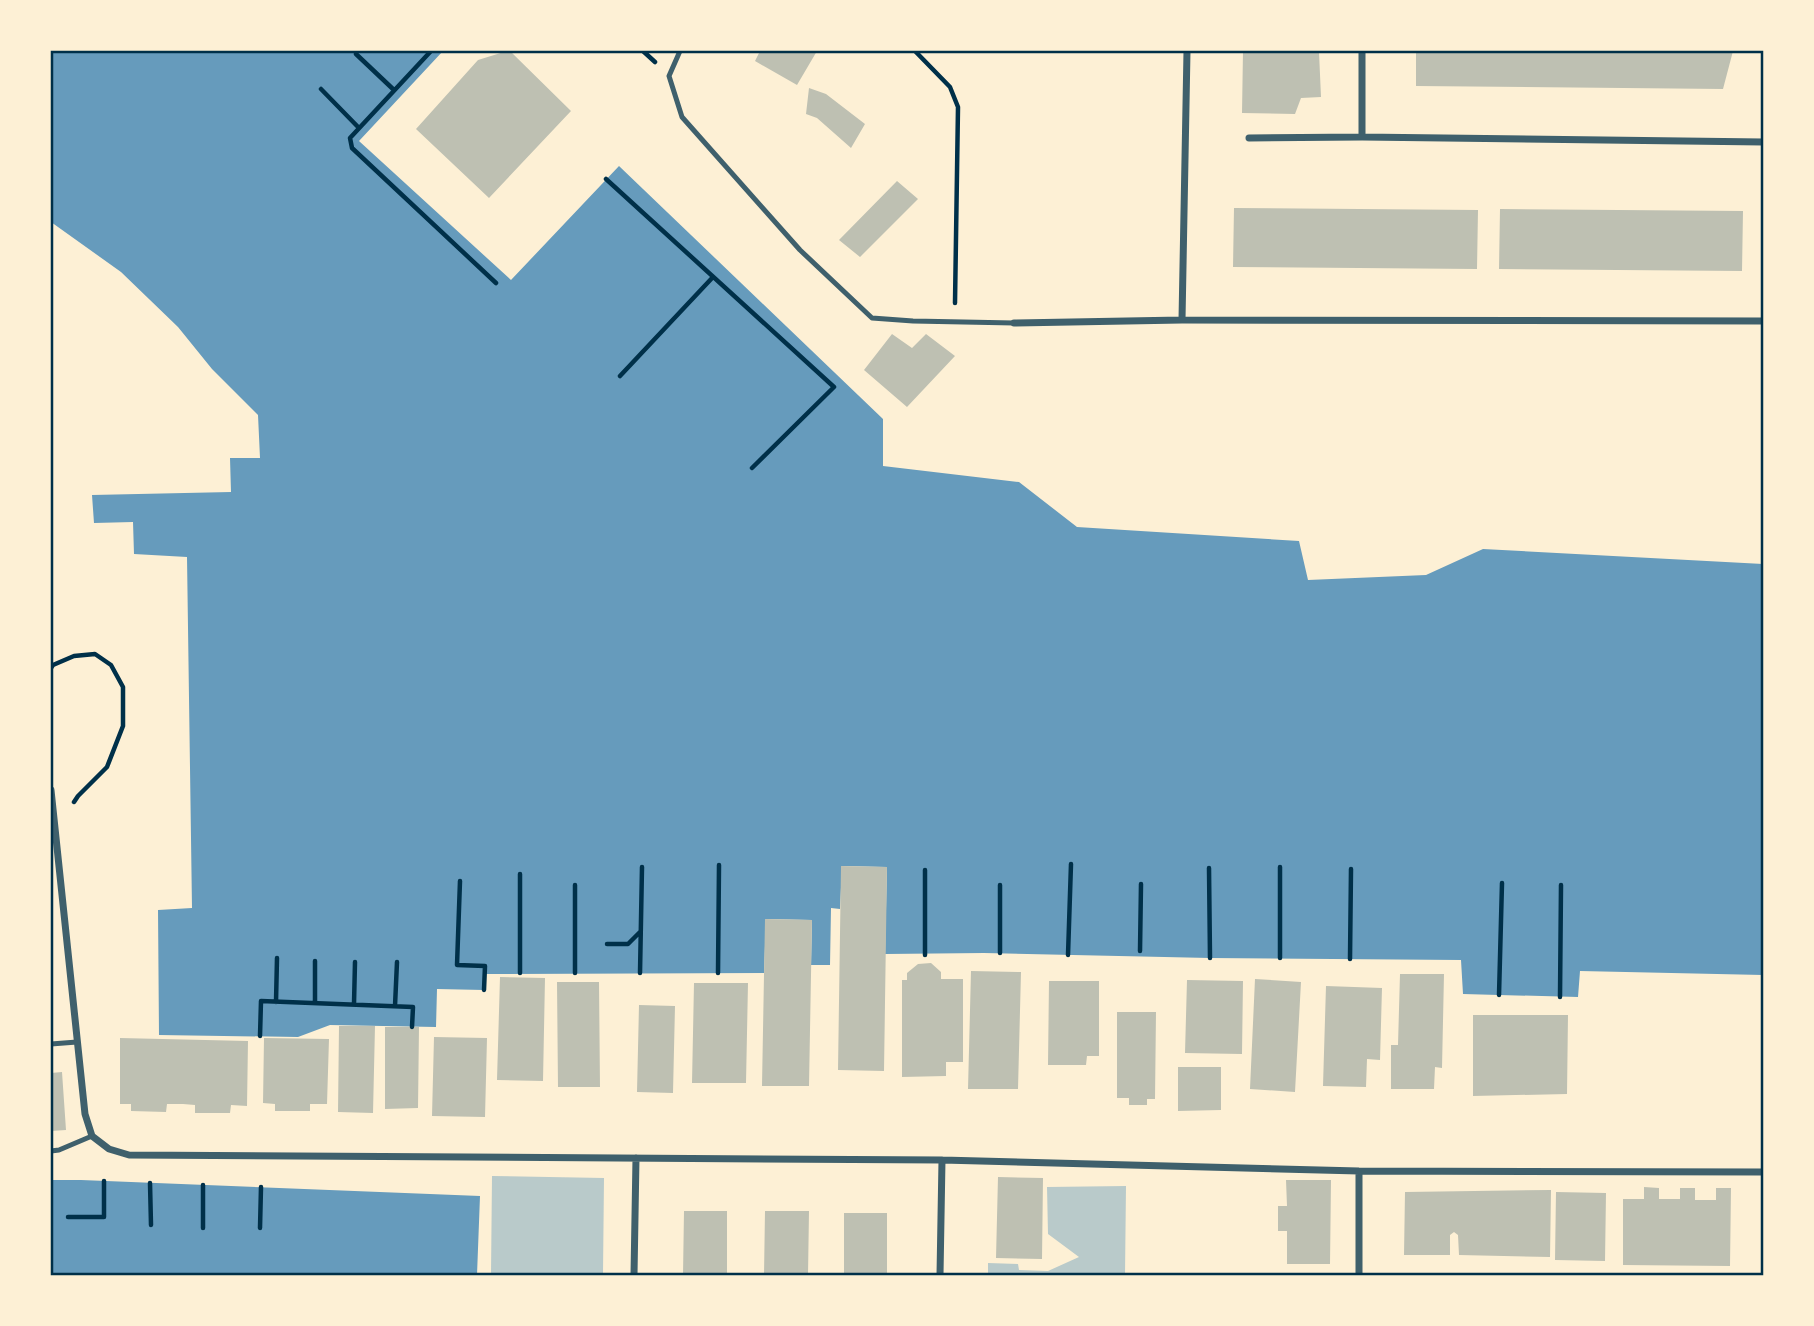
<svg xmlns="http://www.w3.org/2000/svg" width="1814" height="1326" font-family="'Noto Sans',sans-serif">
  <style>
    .green { fill: #b9caca }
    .water { fill: #669bbc }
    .building { fill: #bec0b2 }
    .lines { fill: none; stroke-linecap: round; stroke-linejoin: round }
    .path { stroke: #003049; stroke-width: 4.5 }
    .service { stroke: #3f606c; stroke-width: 5 }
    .minor { stroke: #3f606c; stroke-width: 7 }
    .neatline { fill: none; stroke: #003049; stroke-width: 2.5 }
  </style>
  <rect width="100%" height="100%" fill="#fdf0d5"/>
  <!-- green -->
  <path class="green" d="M492,1176L604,1178L603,1275H491Z
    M1126,1186L1125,1275H988V1263L1018,1264L1019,1270L1048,1271L1079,1257L1048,1234L1047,1187Z"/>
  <!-- water -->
  <path class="water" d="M51,51H443L359,141L511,280L619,166L883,419V466L1019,482L1077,527L1299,541L1308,580L1426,575L1483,549L1763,564V975L1580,971L1578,997L1463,994L1461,960L1210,958L984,953L885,954L887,867L842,866L840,909L831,908L830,965H811L812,920L766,919L764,973L485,974L484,990L437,989L436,1027L330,1025L298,1037L159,1035L158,910L192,908L187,557L134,554L133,522L94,523L92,495L231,492L230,458H260L258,415L212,369L178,327L121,272L51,222Z
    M51,1180H81L480,1196L477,1275H51Z"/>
  <!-- building -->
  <path class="building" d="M507,51H510L571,111L489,198L416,129L478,60Z
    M760,51H817L797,85L755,61Z
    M1243,51L1319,52L1321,97L1301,98L1295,114L1242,113Z
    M1416,51H1733L1723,89L1416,86Z
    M809,88L826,94L865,124L851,148L817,118L806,114Z
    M897,181L918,199L860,257L839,240Z
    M1234,208L1478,210L1477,269L1233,267Z
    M1500,209L1743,211L1742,271L1499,269Z
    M892,334L912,348L926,334L955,356L907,407L864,370Z
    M841,866L887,867L884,1071L838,1070Z
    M765,919L812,920L809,1086H762Z
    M931,963L941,972V979H963V1062H946V1076L902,1077V980H907V973L918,964Z
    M971,971L1021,972L1018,1089H968Z
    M1400,974H1444L1442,1068L1435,1067L1434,1089H1391V1045H1398Z
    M500,977L545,978L543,1081L497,1080Z
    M1255,979L1301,982L1295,1092L1250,1089Z
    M1187,980L1243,981L1242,1054L1185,1053Z
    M1049,981H1099V1056H1087L1086,1065H1048Z
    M557,982H599L600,1087H558Z
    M694,983H748L746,1083H692Z
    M1326,986L1382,988L1380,1060L1367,1059L1366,1087L1323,1086Z
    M639,1005L675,1006L673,1093L637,1092Z
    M1117,1012H1156L1155,1099H1147V1105H1129V1098H1117Z
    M1473,1015H1568L1567,1094L1473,1096Z
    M339,1026H375L373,1113L338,1112Z
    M385,1027H419L418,1108L385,1109Z
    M434,1037L487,1038L485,1117L432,1116Z
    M120,1038L248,1041L247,1106L231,1105L230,1113H195V1105L183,1104H167L166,1112L131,1111V1104H120Z
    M264,1038L329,1039L327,1104H310V1111H275V1104L263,1103Z
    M1178,1067H1221V1110L1178,1111Z
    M62,1072L66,1130L51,1131V1073Z
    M998,1177L1043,1178L1042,1259L996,1258Z
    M1286,1180H1331L1330,1264H1287V1231H1278V1206H1287Z
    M1644,1187L1659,1188V1199H1680V1188H1695V1200H1716V1188H1731L1730,1266L1623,1265V1199H1644Z
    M1551,1190L1550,1257L1459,1255L1458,1235L1454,1232L1450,1235V1255H1404L1405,1192Z
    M1556,1192L1606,1193L1605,1261L1555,1260Z
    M684,1211H727V1275H683Z
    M765,1211H809L808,1275H764Z
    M844,1213H887V1275H844Z"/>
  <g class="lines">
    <!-- path -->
    <path class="path" d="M431,51L350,138L352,148L496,283
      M643,51L655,62
      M915,51L950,87L958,107L955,303
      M356,54L394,90
      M321,89L359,128
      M606,179L834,387L752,468
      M620,376L713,277
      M51,668L53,665L74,656L95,654L111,665L123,687V726L107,767L78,796L74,802
      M1209,868L1210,958
      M520,874V973
      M460,881L457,965L485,966L484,990
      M607,944H628L640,932
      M1140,951L1141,884
      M1000,953V885
      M925,955V870
      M1068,955L1071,864
      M1280,958V867
      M1350,959L1351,869
      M575,973V885
      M640,973L642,867
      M718,973L719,865
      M1499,995L1502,883
      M1560,997L1561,885
      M276,1002L277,958
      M315,1003V961
      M354,1004L355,962
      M395,1006L397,962
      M260,1036L261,1001L413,1007L412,1027
      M150,1183L151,1225
      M68,1217H104V1181
      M203,1228V1185
      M260,1228L261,1187"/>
    <!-- service -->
    <path class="service" d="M680,51L669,76L682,117L800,250L872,318L913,321L1014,323
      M51,1044L77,1042
      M51,1151L59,1150L92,1136"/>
    <!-- minor -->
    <path class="minor" d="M1362,51V137
      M1249,138L1362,137L1763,142
      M1182,320L1187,51
      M1014,323L1182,320L1763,321
      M51,790L85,1114L92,1136L109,1149L129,1155L942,1160L1359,1171L1763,1172
      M634,1275L636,1158
      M940,1275L942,1160
      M1359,1275V1171"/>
  </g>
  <!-- border -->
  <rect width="1814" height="1326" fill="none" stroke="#fdf0d5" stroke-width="105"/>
  <rect x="52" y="52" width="1710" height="1222" class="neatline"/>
</svg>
